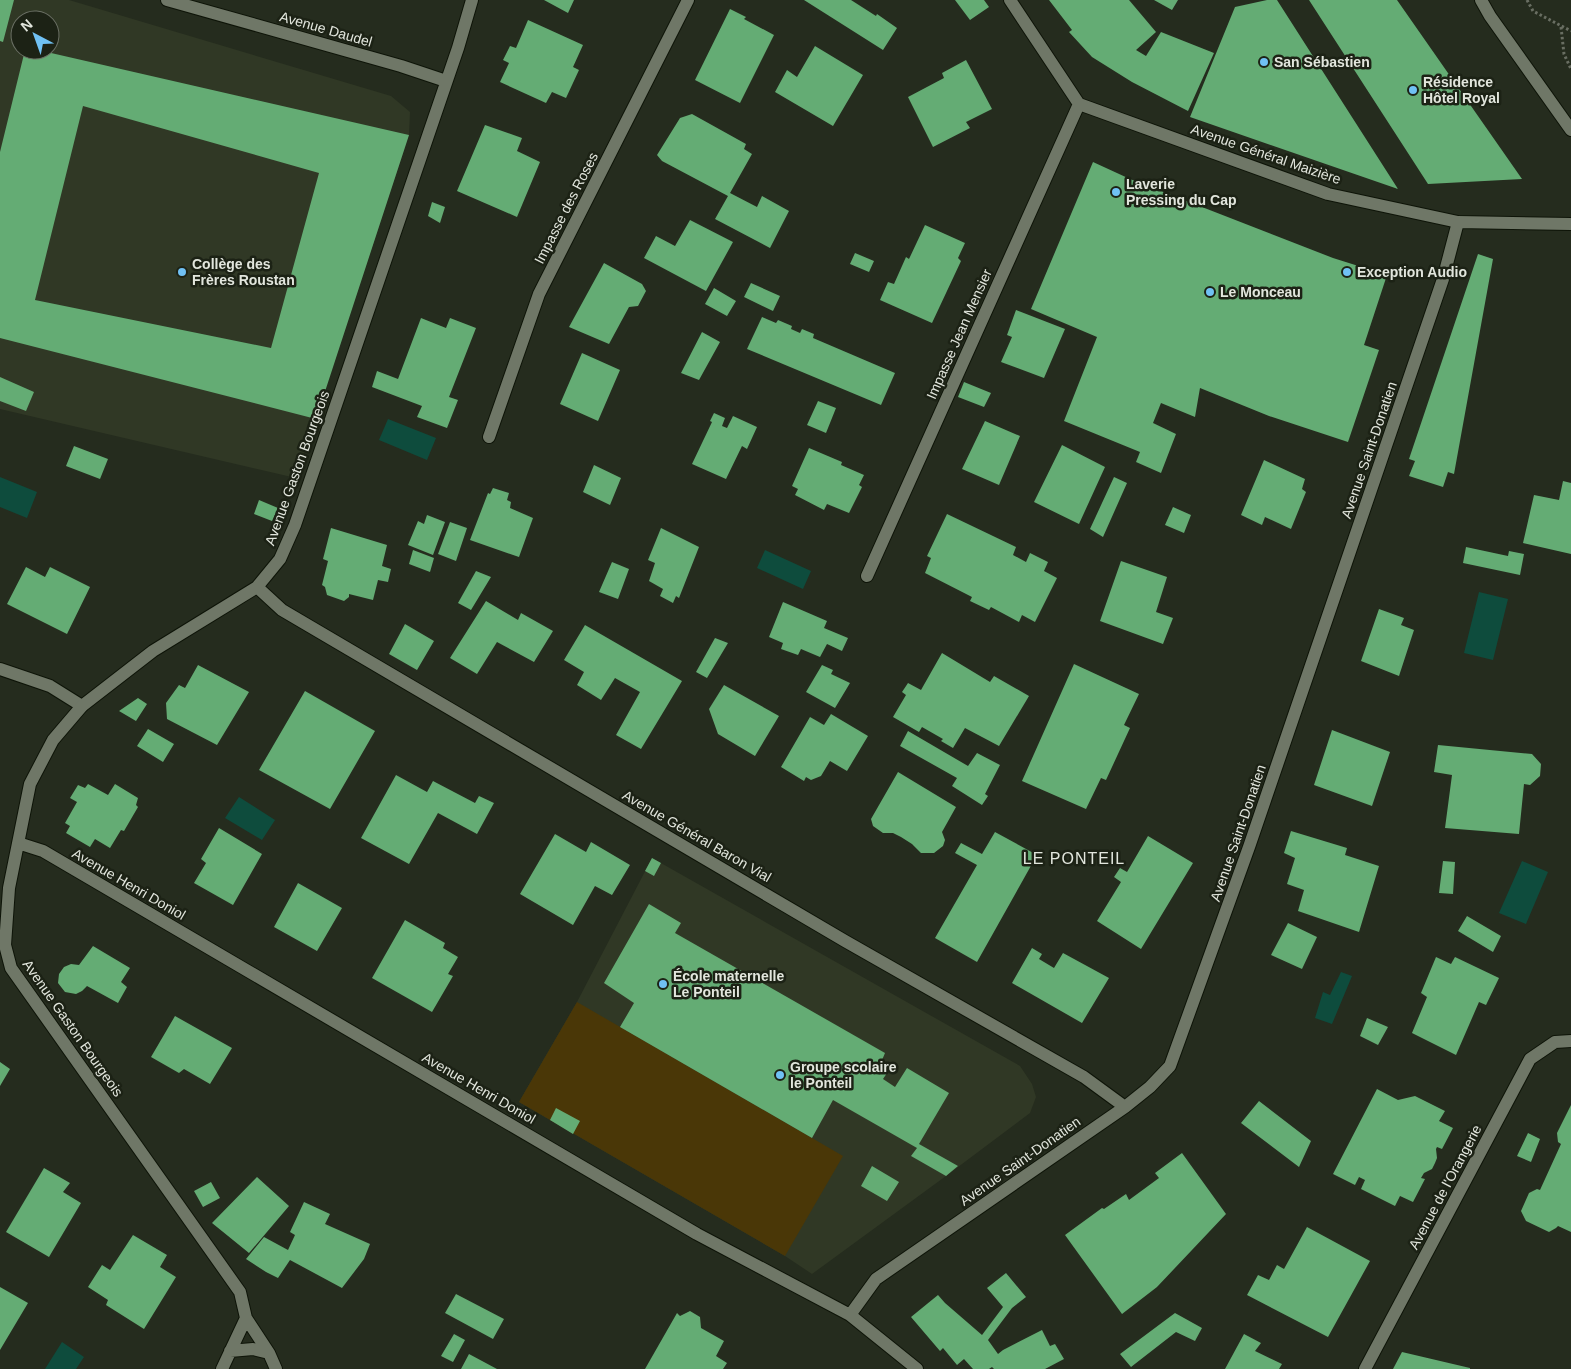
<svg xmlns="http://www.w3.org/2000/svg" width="1571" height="1369" font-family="Helvetica,sans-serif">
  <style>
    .built { fill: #303825; fill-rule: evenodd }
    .green { fill: #4a3707 }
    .water { fill: #0e4c3d }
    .building { fill: #64ac74; fill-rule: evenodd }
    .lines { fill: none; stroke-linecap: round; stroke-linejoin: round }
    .service-casing { stroke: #0e1408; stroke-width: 14 }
    .minor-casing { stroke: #0e1408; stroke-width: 14 }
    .tertiary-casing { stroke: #0e1408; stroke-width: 14 }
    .path { stroke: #696e62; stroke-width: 3; stroke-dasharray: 2.5 2.5; stroke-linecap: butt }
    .service { stroke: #6f7767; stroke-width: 12 }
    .minor { stroke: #6f7767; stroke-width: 12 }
    .tertiary { stroke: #6f7767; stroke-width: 12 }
    .poi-dot { fill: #70c1f4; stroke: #1c2215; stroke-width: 2 }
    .labels { text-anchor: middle; stroke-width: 5; stroke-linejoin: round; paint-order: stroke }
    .street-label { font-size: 14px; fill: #e2e6dd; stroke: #1c2215 }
    .poi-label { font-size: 14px; font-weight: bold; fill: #e2e6dd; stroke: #1c2215; text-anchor: start }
    .quarter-label { font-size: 16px; letter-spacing: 1px; fill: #e2e6dd; stroke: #1c2215 }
  </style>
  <rect width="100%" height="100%" fill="#252c1e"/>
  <!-- built -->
  <path class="built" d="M0,0H69L391,96L410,112L409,135L296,478L0,409ZM20,20H50V50H20Z
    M652,858L1020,1066L1032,1084L1036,1097L1030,1113L946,1176L812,1274L785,1256L519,1102L577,1002Z"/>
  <!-- green -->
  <path class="green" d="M577,1002L843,1156L785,1256L519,1102Z"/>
  <!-- water -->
  <path class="water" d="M388,419L436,438L427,460L379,440Z
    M0,477L37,492L27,518L0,507Z
    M765,550L811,571L803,589L757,568Z
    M1479,592L1508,599L1493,660L1464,653Z
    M239,797L275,820L262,840L225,818Z
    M1522,861L1548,872L1526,924L1499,913Z
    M1341,972L1352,976L1332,1024L1315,1018L1323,992L1330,995Z
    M62,1342L84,1357L76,1369H45Z"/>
  <!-- building -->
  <path class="building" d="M0,0H14L3,42L0,41Z
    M544,0H574L568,13Z
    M804,0H851L876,16L877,14L897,28L883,50Z
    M955,0H984L989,7L970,20Z
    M1049,0H1129L1156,32L1136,50L1146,56L1161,32L1214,53L1188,111L1132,82L1092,57L1069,32L1072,30Z
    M1154,0H1178L1172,10Z
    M1267,0H1277L1398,189L1190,117L1235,7Z
    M1309,0H1397L1522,179L1428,184Z
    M730,9L746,17L744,19L774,35L740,103L695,80Z
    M528,20L583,45L573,67L579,70L566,98L552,92L546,103L500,82L509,63L503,60L510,46L516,48Z
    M815,46L863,75L833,126L775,92L787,70L797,77Z
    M25,50H38L409,135L316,419L0,338V152ZM83,106L319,173L271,348L35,300Z
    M966,60L992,109L966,122L970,128L933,147L908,97L944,78L942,73Z
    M692,114L746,144L744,149L752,154L730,193L757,207L762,196L789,211L770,248L715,219L728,196L662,161L657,155L680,118Z
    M485,125L522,138L517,151L540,162L517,217L457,191Z
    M1093,162L1130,179L1333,258L1387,275L1364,345L1379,350L1348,442L1269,416L1200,388L1195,417L1161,403L1153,423L1176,434L1161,473L1136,462L1140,452L1064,421L1097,337L1031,309Z
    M432,202L445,207L440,223L428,216Z
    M690,220L733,242L706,291L644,258L656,236L675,246Z
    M925,225L965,243L958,258L961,261L932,323L880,300L888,282L894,284L906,257L909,259Z
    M855,253L874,261L869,272L850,264Z
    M1478,254L1493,259L1454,474L1448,472L1443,487L1409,476L1415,461L1409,459Z
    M604,263L642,284L646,291L638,306L629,307L609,344L569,327Z
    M751,283L780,296L773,311L744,297Z
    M714,288L736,301L727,316L705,304Z
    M1016,310L1065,329L1044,378L1001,362L1012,337L1007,335Z
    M762,317L776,323L778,320L792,326L791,329L800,333L802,329L814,334L813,338L895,373L881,405L747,349Z
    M421,318L446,328L450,318L476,328L449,397L458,400L447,428L417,417L422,406L372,387L377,371L398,379Z
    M702,332L720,342L699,380L681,373Z
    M582,353L620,370L598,421L560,404Z
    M0,377L34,392L26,411L0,401Z
    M964,382L991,393L984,407L958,397Z
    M818,401L836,408L826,433L807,425Z
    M714,413L725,418L722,426L727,428L733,416L757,427L747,449L742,446L726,479L692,464L712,422L710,421Z
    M985,421L1020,436L999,485L962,469Z
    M1062,445L1105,467L1079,524L1034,502Z
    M74,446L108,459L100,479L66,466Z
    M809,448L842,462L841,465L864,475L859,485L862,487L849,513L827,504L824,510L795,495L798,489L792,486Z
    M1264,460L1305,479L1302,489L1306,492L1291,529L1265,517L1262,525L1241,515Z
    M594,465L621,478L610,505L583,492Z
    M1114,477L1127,483L1103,537L1090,529Z
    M1563,481L1571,483V554L1523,543L1534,495L1559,500Z
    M493,488L509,493L507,500L511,502L510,508L533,518L519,557L470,540L488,493L490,494Z
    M259,500L278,508L272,521L254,514Z
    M1173,507L1191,515L1184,533L1165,525Z
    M947,514L1016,547L1013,555L1026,562L1030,553L1048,562L1044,571L1057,578L1035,622L1022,615L1019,622L991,607L989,610L970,601L972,597L925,573L931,558L927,556Z
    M427,515L445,522L433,555L408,545L418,521L424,524Z
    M450,522L467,528L456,561L438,554Z
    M331,528L387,545L382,566L391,569L388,582L378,580L373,600L349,594V597L344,601L327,595L325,587L322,585L328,561L323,559Z
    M661,528L699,547L679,598L676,596L673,603L660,596L663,589L649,581L655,563L648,560Z
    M1466,547L1508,556L1509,551L1524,554L1520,575L1463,563Z
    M413,550L434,558L430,572L409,564Z
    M1121,561L1167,577L1156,612L1173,618L1163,644L1100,621Z
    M612,562L629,569L618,599L599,592Z
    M26,567L45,577L50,567L90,587L67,634L7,604Z
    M476,571L491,577L471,610L458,603Z
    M486,601L518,620L521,613L553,631L534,662L497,642L477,674L450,658Z
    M783,602L827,621L824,628L848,638L842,651L827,644L820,657L801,649L798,655L781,649L783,643L769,637Z
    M1379,609L1404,618L1401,625L1414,630L1399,676L1361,661Z
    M405,624L434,641L417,670L389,654Z
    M585,625L682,681L641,749L616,735L640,692L615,678L601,700L577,685L584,672L564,660Z
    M715,638L728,643L707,678L696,672Z
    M942,653L990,682L994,676L1029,696L999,746L965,728L953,748L941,741L943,739L922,727L919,732L893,717L906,695L902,692L908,683L921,690Z
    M1074,664L1139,694L1124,725L1130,728L1106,780L1101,778L1086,809L1022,781Z
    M198,665L249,692L217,745L167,719L166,703L179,685L185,688Z
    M822,665L833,670L831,674L850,683L835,708L806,692Z
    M724,685L779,716L755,756L718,734L709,709Z
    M305,691L375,731L330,809L259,770Z
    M138,698L147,704L136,721L119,711Z
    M831,714L868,736L847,771L830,761L821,776L811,780L806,777L804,781L781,767L810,717L824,725Z
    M148,729L174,744L163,762L137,746Z
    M1332,730L1390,752L1372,806L1314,785Z
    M908,731L968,766L977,753L1000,765L985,794L988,796L982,805L952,786L957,778L900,746Z
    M1438,745L1532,754L1541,764L1540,776L1530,785L1524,784L1519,834L1445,828L1452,775L1434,772Z
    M898,772L956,807L942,832L945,840L943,846L934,853H921L912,844L901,837L893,833H883L873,826L871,819Z
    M396,775L427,792L433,781L475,803L479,796L494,803L477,834L438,813L409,864L361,838Z
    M88,784L108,795L115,784L138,798L136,805L138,807L124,831L121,830L110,848L95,839L90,847L66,833L70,826L65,823L77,802L70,798L78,785L85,788Z
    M219,828L262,854L233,905L194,883L206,863L201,859Z
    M1291,831L1347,848L1345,855L1379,866L1359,932L1298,911L1304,890L1287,884L1295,858L1284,853Z
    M995,832L1037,855L977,962L935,938L977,865L955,853L961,843L982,854Z
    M555,834L586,852L591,842L630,865L612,895L595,886L573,925L520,894Z
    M1148,836L1193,863L1141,949L1097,921L1121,882L1114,877L1120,868L1127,872Z
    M652,858L661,863L654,876L645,871Z
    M1443,861L1455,862L1453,894L1439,893Z
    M298,883L342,908L317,951L274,927Z
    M649,904L681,923L675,933L885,1053L880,1065L889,1070L883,1079L895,1087L907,1068L949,1093L919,1144L958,1166L946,1176L911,1156L917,1148L833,1100L812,1138L620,1027L634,1003L604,983Z
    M1467,916L1501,936L1493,952L1458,931Z
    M405,920L445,943L443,948L458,957L448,974L453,976L432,1012L372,978Z
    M1288,923L1317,937L1302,969L1271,955Z
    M93,946L130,968L121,982L127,987L118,1003L87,986L82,991L76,994L65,992L58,983L59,974L64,967L71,964L79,965Z
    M1032,948L1042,954L1039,959L1054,968L1063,953L1109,978L1082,1023L1012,983Z
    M1436,957L1451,964L1455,957L1499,978L1486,1005L1479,1002L1456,1055L1412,1033L1427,997L1421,993Z
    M175,1016L232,1048L210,1084L184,1069L179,1073L151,1057Z
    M1367,1018L1388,1027L1378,1045L1360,1036Z
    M0,1062L10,1069L0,1086Z
    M1377,1089L1398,1100L1415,1096L1445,1111L1439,1121L1453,1128L1442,1149L1437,1147L1436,1149L1437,1158L1435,1163L1432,1169L1424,1173L1421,1178L1425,1179L1413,1202L1400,1196L1395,1206L1361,1189L1365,1180L1359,1177L1355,1185L1333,1174Z
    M1259,1101L1311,1141L1299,1167L1241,1123Z
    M1571,1105V1232L1558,1226L1556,1228L1549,1232L1526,1221L1521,1211L1529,1193L1537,1189L1540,1190L1561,1144L1558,1142L1557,1133Z
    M556,1108L580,1121L573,1134L550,1120Z
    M1528,1133L1540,1139L1531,1162L1517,1156Z
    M1182,1153L1226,1214L1157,1287L1122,1314L1065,1235L1102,1208L1104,1209L1126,1194L1129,1200L1159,1178L1155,1173Z
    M872,1166L899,1182L887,1201L861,1186Z
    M44,1168L70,1183L63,1192L81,1203L49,1257L6,1232Z
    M257,1177L289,1206L249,1253L212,1223Z
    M211,1182L220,1198L203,1207L194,1191Z
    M304,1202L330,1214L325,1224L370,1244L364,1259L342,1288L290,1260L278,1278L266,1272L246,1259L264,1237L288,1250L295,1235L290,1232Z
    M1307,1227L1370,1261L1328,1337L1247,1295L1258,1275L1269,1280L1277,1265L1284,1269Z
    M133,1235L167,1255L160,1267L176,1277L144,1329L106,1305L108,1300L88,1287L102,1265L110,1270Z
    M1006,1273L1026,1297L1012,1308L988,1340L998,1354L1003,1350L1042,1330L1050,1346L1055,1344L1064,1359L1045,1369H994L992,1367L989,1369H973L964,1359L957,1365L943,1348L940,1351L911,1317L938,1295L945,1303L982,1335L1003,1307L987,1288Z
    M0,1287L28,1303L0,1350Z
    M456,1294L504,1319L493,1339L445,1313Z
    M690,1311L700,1317L701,1328L724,1341L716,1356L727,1363L723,1369H645L677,1313L680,1316Z
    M1175,1313L1202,1328L1195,1341L1176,1332L1131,1367L1120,1354Z
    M454,1334L465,1340L453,1362L441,1356Z
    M1244,1334L1261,1343L1255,1351L1282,1364L1279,1369H1225Z
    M1402,1352L1470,1368V1369H1393Z
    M469,1354L497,1369H461Z"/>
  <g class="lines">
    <defs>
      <path id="service" d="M0,669L50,686L82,706"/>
      <path id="minor" d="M167,0L401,66L446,81
        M1010,0L1079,104L1328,194L1458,222L1571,224
        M489,437L539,294L688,0
        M867,576L1079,104
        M257,587L282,610L845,941L1084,1077L1125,1107
        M18,843L43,851L697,1234L850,1315L917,1369
        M850,1315L876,1279L1125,1107L1150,1087L1170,1066L1249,847L1443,279L1458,222
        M246,1318L269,1353L276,1369
        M230,1351L253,1349L269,1353
        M222,1369L246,1318L240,1292L11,968L5,945L9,888L30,784L53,740L82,706L153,651L257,587L280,559L295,525L458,48L472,0
        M1365,1369L1530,1059L1555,1042L1571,1041"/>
      <path id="tertiary" d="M1481,0L1490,16L1571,130"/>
    </defs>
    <!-- service casing -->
    <use href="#service" class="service-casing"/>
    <!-- minor casing -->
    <use href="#minor" class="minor-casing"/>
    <!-- tertiary casing -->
    <use href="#tertiary" class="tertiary-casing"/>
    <!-- path -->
    <path class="path" d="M1527,0L1533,11L1571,31
      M1561,27L1564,54L1571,69"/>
    <!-- service -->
    <use href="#service" class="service"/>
    <!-- minor -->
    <use href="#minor" class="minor"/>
    <!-- tertiary -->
    <use href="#tertiary" class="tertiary"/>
  </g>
  <!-- markers -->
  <g class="poi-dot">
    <circle cx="1264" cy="62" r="5"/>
    <circle cx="1413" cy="90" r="5"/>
    <circle cx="1116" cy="192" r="5"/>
    <circle cx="182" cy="272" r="5"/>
    <circle cx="1347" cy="272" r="5"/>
    <circle cx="1210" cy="292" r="5"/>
    <circle cx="663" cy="984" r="5"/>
    <circle cx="780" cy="1075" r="5"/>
  </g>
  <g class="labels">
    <!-- street labels -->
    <g class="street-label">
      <text transform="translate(326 29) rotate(16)" y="5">Avenue Daudel</text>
      <text transform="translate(1266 154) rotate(19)" y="5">Avenue Général Maizière</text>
      <text transform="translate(566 208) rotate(-63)" y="5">Impasse des Roses</text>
      <text transform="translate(959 334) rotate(-66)" y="5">Impasse Jean Mensier</text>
      <text transform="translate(1369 450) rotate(-71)" y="5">Avenue Saint-Donatien</text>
      <text transform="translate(297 468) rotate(-70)" y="5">Avenue Gaston Bourgeois</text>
      <text transform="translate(1238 833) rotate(-71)" y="5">Avenue Saint-Donatien</text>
      <text transform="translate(697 836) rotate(30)" y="5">Avenue Général Baron Vial</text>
      <text transform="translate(129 884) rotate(30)" y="5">Avenue Henri Doniol</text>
      <text transform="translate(73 1028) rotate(55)" y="5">Avenue Gaston Bourgeois</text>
      <text transform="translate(479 1088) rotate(30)" y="5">Avenue Henri Doniol</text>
      <text transform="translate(1020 1161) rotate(-35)" y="5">Avenue Saint-Donatien</text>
      <text transform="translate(1445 1187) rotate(-62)" y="5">Avenue de l'Orangerie</text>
    </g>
    <!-- poi labels -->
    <g class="poi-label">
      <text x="1274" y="67">San Sébastien</text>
      <text x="1423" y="87">Résidence<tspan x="1423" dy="16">Hôtel Royal</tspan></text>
      <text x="1126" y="189">Laverie<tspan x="1126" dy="16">Pressing du Cap</tspan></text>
      <text x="192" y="269">Collège des<tspan x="192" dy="16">Frères Roustan</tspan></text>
      <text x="1357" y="277">Exception Audio</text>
      <text x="1220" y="297">Le Monceau</text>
      <text x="673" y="981">École maternelle<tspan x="673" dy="16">Le Ponteil</tspan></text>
      <text x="790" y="1072">Groupe scolaire<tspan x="790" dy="16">le Ponteil</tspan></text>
    </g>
    <!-- quarter labels -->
    <g class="quarter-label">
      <text x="1074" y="864">LE PONTEIL</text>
    </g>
  </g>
  <!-- north arrow -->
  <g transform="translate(35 35) rotate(319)"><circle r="24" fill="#1c2215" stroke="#6b7065"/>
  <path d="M0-4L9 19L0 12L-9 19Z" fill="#70c1f4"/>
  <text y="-8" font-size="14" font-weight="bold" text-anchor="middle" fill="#e2e6dd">N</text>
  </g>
</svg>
